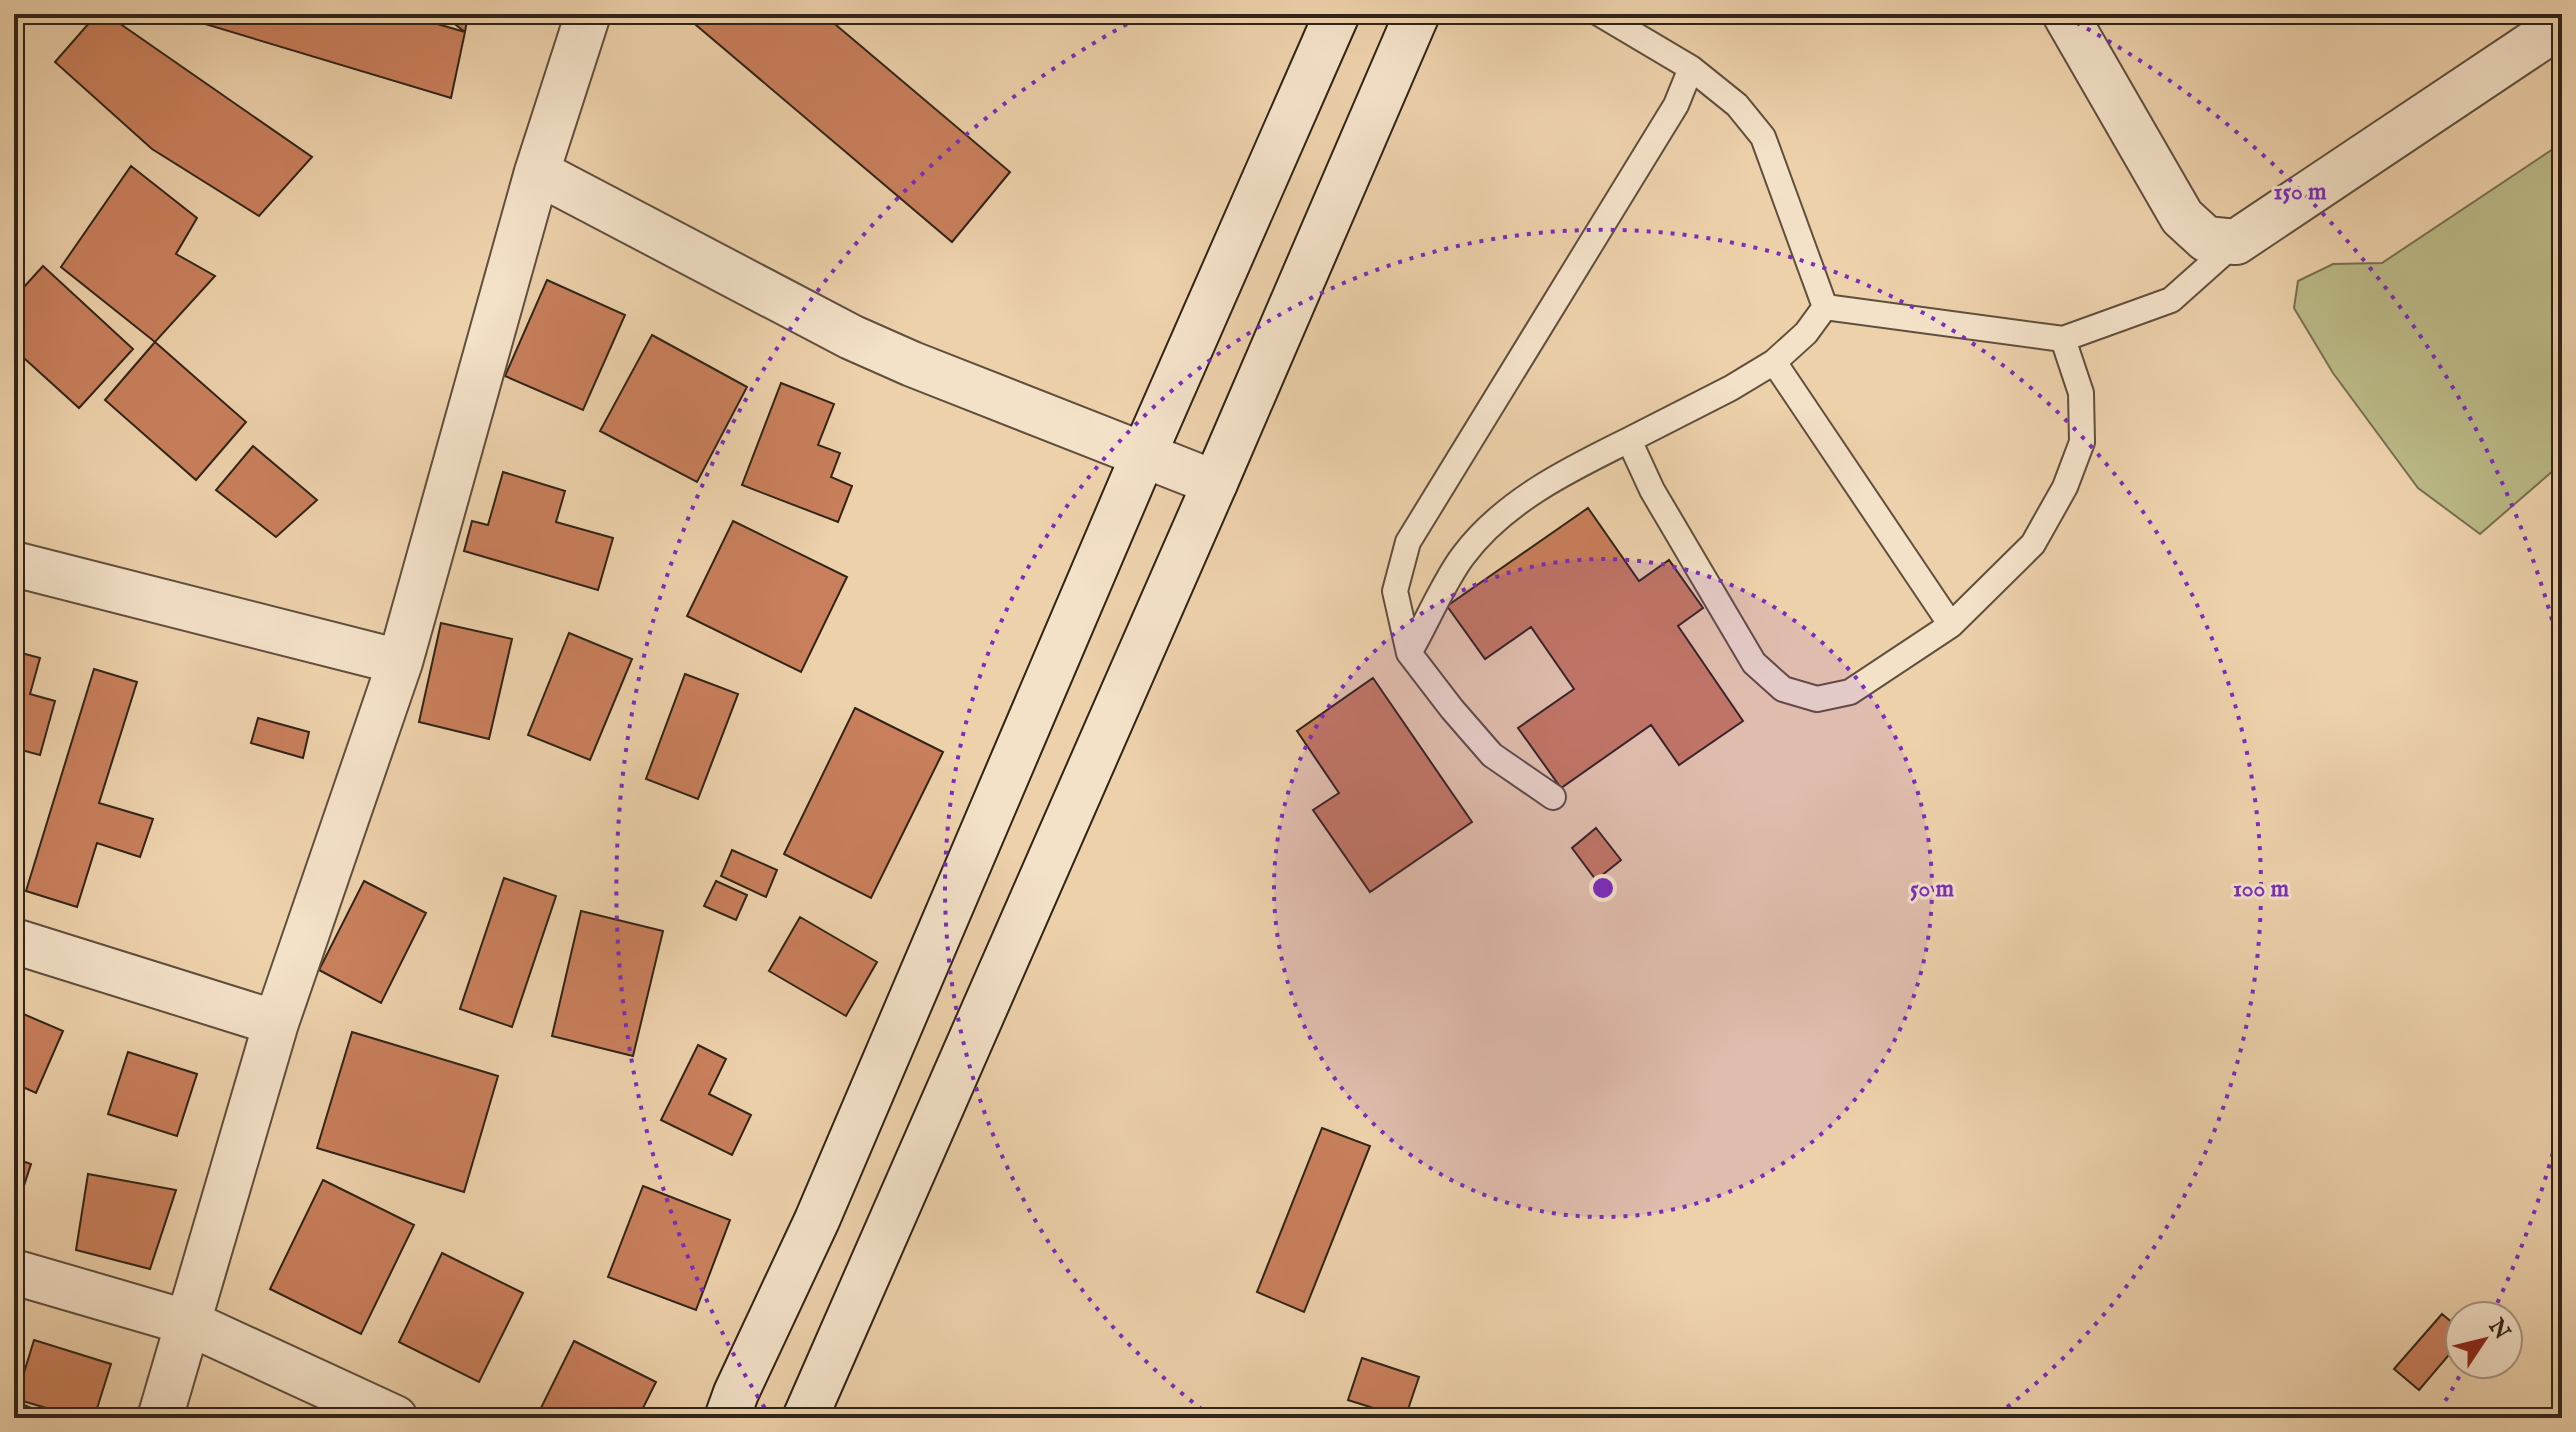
<svg xmlns="http://www.w3.org/2000/svg" width="2576" height="1432" font-family="'IM FELL English',serif">
  <style>
    .green { fill: #bbba87; stroke: #766f50; stroke-width: 2 }
    .building { fill: #c97f5c; stroke: #302418; stroke-width: 2 }
    .lines { fill: none; stroke-linecap: round; stroke-linejoin: round }
    .lane-casing { stroke: #5f4f3d; stroke-width: 28 }
    .street-casing { stroke: #5f4f3d; stroke-width: 48 }
    .secondary-casing { stroke: #302418; stroke-width: 48 }
    .lane { stroke: #f3e1c8; stroke-width: 24 }
    .street { stroke: #f3e1c8; stroke-width: 44 }
    .secondary { stroke: #f3e1c8; stroke-width: 44 }
    .ring { fill: none; stroke: #7b2cbf; stroke-width: 4; stroke-dasharray: 4 8 }
    .centre { fill: #7b2cbf; stroke: #f3e1c8; stroke-width: 4 }
    .ring-label { font-size: 24px; text-anchor: middle; font-weight: bold; fill: #7b2cbf; stroke: #f3e1c8; stroke-width: 6; stroke-linejoin: round; paint-order: stroke }
  </style>
  <rect width="100%" height="100%" fill="#edd1ab"/>
  <filter id="stains"><feTurbulence type="fractalNoise" baseFrequency=".0025" numOctaves="4"/><feColorMatrix values="0 0 0 0 .2 0 0 0 0 .09 0 0 0 0 .02 0 0 0 .5 -.17"/></filter>
  <radialGradient id="worn" r=".72"><stop offset=".6" stop-color="#630" stop-opacity="0"/><stop offset="1" stop-color="#630" stop-opacity=".3"/></radialGradient>
  <!-- green -->
  <path class="green" d="M2562,143V463L2480,534L2418,488L2333,373L2294,308L2298,281L2333,264L2382,263Z"/>
  <!-- building -->
  <path class="building" d="M97,14H106L312,157L259,216L152,149L55,62Z
    M172,14H403L465,32L451,98Z
    M442,14H468L465,32Z
    M683,14H823L1010,172L952,242Z
    M131,166L197,218L176,254L215,276L155,342L61,267Z
    M43,266L133,349L79,408L14,349V298Z
    M547,280L625,315L583,410L505,376Z
    M652,335L747,387L697,482L600,431Z
    M155,342L246,422L196,480L105,400Z
    M781,383L834,404L818,445L840,453L831,477L852,486L838,522L742,485Z
    M253,446L317,500L276,537L216,490Z
    M503,472L565,491L556,522L613,538L598,590L464,551L472,521L488,525Z
    M1588,508L1639,581L1669,560L1703,608L1678,626L1743,721L1679,765L1651,725L1561,788L1518,728L1574,689L1531,627L1485,659L1447,606Z
    M733,521L847,577L801,672L687,616Z
    M441,623L512,639L489,739L419,722Z
    M569,633L632,659L590,760L528,735Z
    M14,651L40,658L30,694L55,701L40,755L14,748Z
    M94,669L137,682L99,803L153,819L140,857L97,843L77,907L26,891Z
    M685,674L738,694L698,799L646,779Z
    M1373,678L1472,822L1370,892L1313,810L1339,793L1297,731Z
    M855,708L943,752L871,898L784,854Z
    M258,718L309,732L303,758L251,743Z
    M1596,828L1621,860L1596,880L1572,848Z
    M732,850L777,870L766,897L721,876Z
    M504,878L556,896L512,1027L460,1009Z
    M364,881L426,913L381,1003L319,970Z
    M716,881L747,895L736,920L704,906Z
    M581,911L663,931L633,1056L552,1036Z
    M800,917L877,962L846,1016L769,971Z
    M14,1010L63,1031L36,1093L14,1083Z
    M352,1032L498,1076L464,1192L317,1148Z
    M698,1045L726,1059L709,1094L751,1115L732,1155L661,1120Z
    M128,1052L197,1074L177,1136L108,1114Z
    M1322,1128L1370,1146L1304,1312L1257,1292Z
    M14,1158L31,1164L14,1216Z
    M88,1174L176,1190L150,1269L76,1250Z
    M323,1180L414,1225L361,1334L270,1289Z
    M643,1186L730,1220L696,1310L608,1277Z
    M442,1253L523,1293L479,1382L399,1342Z
    M2442,1314L2460,1329V1342L2419,1390L2394,1369Z
    M34,1340L111,1364L94,1418H80L16,1399Z
    M574,1341L656,1382L638,1418H536Z
    M1362,1358L1419,1377L1405,1418L1348,1400Z
    M14,1401L56,1418H14Z"/>
  <g class="lines">
    <defs>
      <path id="lane" d="M1691,68L1737,105L1763,137L1825,307L2063,339L2171,300L2236,242
        M1774,362L1951,625L1850,692L1817,699L1783,689L1754,663L1652,490L1629,440L1731,388Z
        M1774,362L1806,333L1825,307
        M1951,625L2033,544L2065,487L2082,442L2081,393L2063,339
        M1409,653C1426,624 1444,581 1463,556C1504,501 1570,469 1629,440
        M1553,797L1492,755L1452,709L1409,653L1395,591L1408,542L1676,105L1691,68L1600,14"/>
      <path id="street" d="M2065,14L2182,217L2206,239L2236,242L2562,24
        M537,172L851,337L912,364L1215,483
        M14,564L400,662
        M14,941L276,1023
        M14,1272L189,1323L395,1418
        M160,1418L276,1023L400,662L537,172L588,14"/>
      <path id="secondary" d="M727,1418L736,1393L817,1220L1143,456L1337,14
        M805,1418L1215,483L1417,14"/>
    </defs>
    <!-- lane casing -->
    <use href="#lane" class="lane-casing"/>
    <!-- street casing -->
    <use href="#street" class="street-casing"/>
    <!-- secondary casing -->
    <use href="#secondary" class="secondary-casing"/>
    <!-- lane -->
    <use href="#lane" class="lane"/>
    <!-- street -->
    <use href="#street" class="street"/>
    <!-- secondary -->
    <use href="#secondary" class="secondary"/>
  </g>
  <!-- distance rings -->
  <circle cx="1603" cy="888" r="329" fill="#7b2cbf" fill-opacity=".12"/>
  <g class="ring">
    <circle cx="1603" cy="888" r="329"/>
    <path d="M1212 1417A658 658 0 1 1 1994 1417"/>
    <path d="M2562 1118A986 986 0 0 1 2493 1312M2465 1366A986 986 0 0 1 2435 1418M771 1418A986 986 0 0 1 1140 17M2066 17A986 986 0 0 1 2562 658"/>
  </g>
  <circle cx="1603" cy="888" r="12" class="centre"/>
  <g class="ring-label">
    <text x="2300" y="199">150 m</text>
    <text x="1932" y="896">50 m</text>
    <text x="2261" y="896">100 m</text>
  </g>
  <!-- margin -->
  <rect width="2576" height="1432" fill="none" stroke="#edd1ab" stroke-width="48"/>
  <rect x="16" y="16" width="2544" height="1400" fill="none" stroke="#302418" stroke-width="4"/>
  <rect x="24" y="24" width="2528" height="1384" fill="none" stroke="#302418" stroke-width="2"/>
  <!-- north arrow -->
  <g transform="translate(2484 1340) rotate(55)"><circle r="38" fill="#f3e1c8" stroke="#a59582" stroke-width="2"/>
  <path d="M0-6L14 30L0 20L-14 30Z" fill="#8f2418"/>
  <text y="-12" font-size="22" font-weight="bold" text-anchor="middle" fill="#302418">N</text>
  </g>
  <rect width="100%" height="100%" filter="url(#stains)"/>
  <rect width="100%" height="100%" fill="url(#worn)"/>
</svg>
